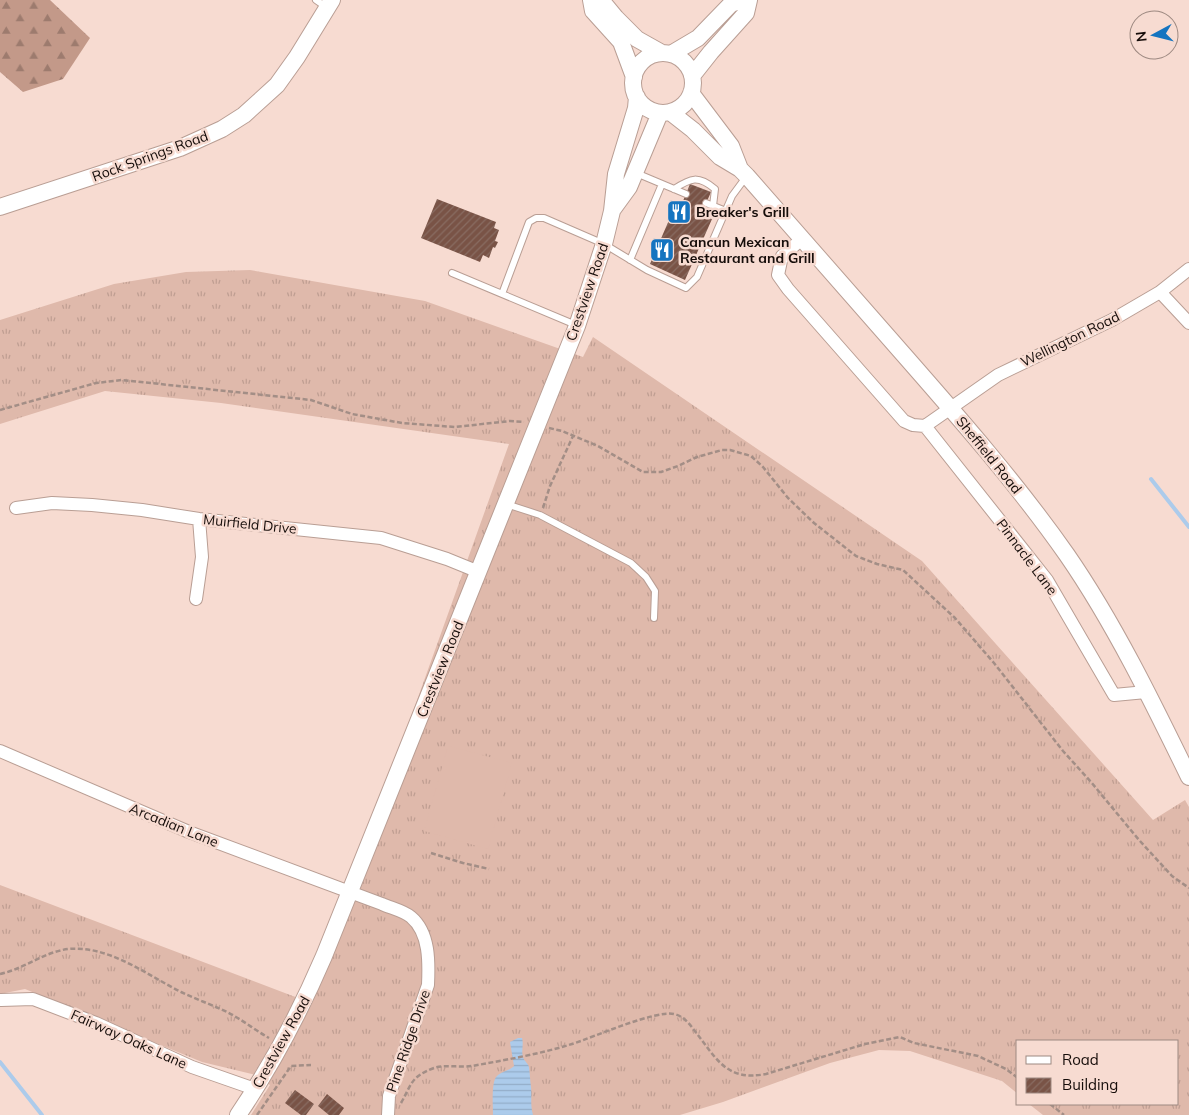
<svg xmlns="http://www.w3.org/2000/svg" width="1189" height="1115" font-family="Mulish,sans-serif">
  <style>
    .grass { fill: url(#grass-tufts) }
    .forest { fill: url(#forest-firs) }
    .garden { fill: #dfb9ab }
    .water { fill: url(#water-rules) }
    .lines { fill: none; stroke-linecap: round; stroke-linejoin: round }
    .stream { stroke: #accbeb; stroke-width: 4 }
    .building { fill: url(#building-hatch) }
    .service-casing { stroke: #b99e94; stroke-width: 8 }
    .minor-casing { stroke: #b99e94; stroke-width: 14 }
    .tertiary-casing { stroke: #b99e94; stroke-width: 18 }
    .path { stroke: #a38e86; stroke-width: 2.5; stroke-dasharray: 5 2.5; stroke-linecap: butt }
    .service { stroke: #fff; stroke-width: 6 }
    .minor { stroke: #fff; stroke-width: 12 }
    .tertiary { stroke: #fff; stroke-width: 16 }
    .labels { text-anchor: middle; stroke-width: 5; stroke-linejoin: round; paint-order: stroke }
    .street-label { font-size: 14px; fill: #160d0a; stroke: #f7dbd1 }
    .poi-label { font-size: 14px; font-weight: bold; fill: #160d0a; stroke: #f7dbd1; text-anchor: start }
  </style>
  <defs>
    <pattern id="grass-tufts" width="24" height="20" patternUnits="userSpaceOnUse" patternTransform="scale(1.25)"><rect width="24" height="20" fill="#dfb9ab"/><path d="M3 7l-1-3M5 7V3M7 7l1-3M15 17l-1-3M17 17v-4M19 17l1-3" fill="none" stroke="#bf9e92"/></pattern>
    <pattern id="forest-firs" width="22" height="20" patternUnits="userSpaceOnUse" patternTransform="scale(1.25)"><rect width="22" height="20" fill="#c39989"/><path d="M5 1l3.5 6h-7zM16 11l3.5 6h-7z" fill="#9d7b6e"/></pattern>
    <pattern id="water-rules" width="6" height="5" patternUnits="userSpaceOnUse" patternTransform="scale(1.25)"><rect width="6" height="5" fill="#accbeb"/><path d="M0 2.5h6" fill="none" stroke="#93adc8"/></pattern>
    <pattern id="building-hatch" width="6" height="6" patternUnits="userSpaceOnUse" patternTransform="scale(1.25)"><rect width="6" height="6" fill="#795346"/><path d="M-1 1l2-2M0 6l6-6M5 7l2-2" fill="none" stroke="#896c62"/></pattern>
  </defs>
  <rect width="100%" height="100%" fill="#f7dbd1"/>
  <!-- grass -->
  <path class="grass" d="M250,270L425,301L583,357L593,337L922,561L1153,820L1185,800L1189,807V1115H1043L1029,1104H1178V1041H1018V1094L1002,1081L910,1051L879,1050L830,1063L723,1102L680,1115H251L270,1085L256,1075L202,1062L25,989L0,994V885L298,998L393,767L509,444L221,403L105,391L0,424V320L114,284L186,272Z"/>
  <!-- forest -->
  <path class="forest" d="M0,0H50L90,38L63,79L23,92L0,72Z"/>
  <!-- garden -->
  <path class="garden" d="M448,746L512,763L488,849L424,831Z"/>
  <!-- water -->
  <path class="water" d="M518,1038H522C524,1045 521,1051 523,1057C524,1061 528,1063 529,1067C530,1074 530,1081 531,1087C532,1097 530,1105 533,1115H493C493,1107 491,1081 497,1076C502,1071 509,1071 514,1066L510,1042Z"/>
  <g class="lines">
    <!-- stream -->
    <path class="stream" d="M1151,479L1189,527
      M0,1062L42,1115"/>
  </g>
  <!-- building -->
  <path class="building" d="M690,184L711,192L701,215L712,219L685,280L650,264L676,204L681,206Z
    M437,199L496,222L494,228L499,230L495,241L498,242L495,248L493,247L489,258L483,255L480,262L421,238Z
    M295,1090L314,1104L306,1115H301L285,1103Z
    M327,1094L344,1108L339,1115H329L318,1106Z"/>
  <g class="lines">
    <defs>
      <path id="service" d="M316,0L326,7
        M636,173L686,194
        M674,189C691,178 698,175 715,189L713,206
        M706,203L726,211
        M630,260L662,184
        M452,273L576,325
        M502,294L529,222L536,218H544L604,244L647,270L686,288L697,277L732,196L746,177
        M506,504L540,515L631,563L646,577L655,591L654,618"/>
      <path id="minor" d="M802,239L782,256L778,275L788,289L904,421L913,425L925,426L998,375L1112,320L1160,292L1189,269
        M1160,292L1189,323
        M925,426L1047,580L1114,695L1146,692
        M16,508L52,503L92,505L142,510L199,519L381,538L447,559L479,572
        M196,599L202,557L199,519
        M0,751L189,832L382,904C391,908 404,911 411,917C430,933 429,963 428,985L389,1096L388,1115
        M1,1000L33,999L96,1023L192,1067L255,1089"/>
      <path id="tertiary" d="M591,0L593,11L621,42L634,77
        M601,0L616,18L637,39L662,53
        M633 83a30 30 0 1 1 60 0a30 30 0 1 1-60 0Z
        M671,54L698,38L731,4L741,0
        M692,76L711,52L746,13L749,0
        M691,93L731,146L740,169
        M670,112L693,130L720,157L740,169L747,176C800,236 852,296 904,355C961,420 1018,485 1067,555C1114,623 1153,703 1189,777
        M0,207L180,148L222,129L244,115L277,85L297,57L332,0
        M613,209L629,187L660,113
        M238,1115C272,1065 300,1012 324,956L577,326L604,244L612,211L616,174L636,108L637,97"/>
    </defs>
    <!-- service casing -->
    <use href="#service" class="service-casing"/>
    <!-- minor casing -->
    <use href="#minor" class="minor-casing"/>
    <!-- tertiary casing -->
    <use href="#tertiary" class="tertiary-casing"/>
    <!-- path -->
    <path class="path" d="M0,410L96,383L122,380L311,400L352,414L402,423L455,427L510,421L524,422
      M549,428L562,431L598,446L643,472H661L678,466L697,457L722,450H730L751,456L763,467L788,498L814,523L856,556L877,564L903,570L955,618L994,663L1063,751L1091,782L1139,840L1172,876L1189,888
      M543,508L550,486L573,436
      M431,853L463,863L489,869
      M0,974C24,969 44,952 68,949C109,945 147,975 181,992C196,999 212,1005 227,1012C241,1019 255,1030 269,1038
      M401,1103C412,1084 410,1077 434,1068C445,1064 460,1068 472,1066C505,1060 540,1054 572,1044C594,1037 655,1010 674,1014C683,1016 689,1023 694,1030C716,1057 725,1082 766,1074L865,1044L900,1037L914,1043L978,1056L1006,1069L1018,1078
      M1050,1104L1064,1115
      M257,1115L291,1066L311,1065"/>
    <!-- service -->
    <use href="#service" class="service"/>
    <!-- minor -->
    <use href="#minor" class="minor"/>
    <!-- tertiary -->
    <use href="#tertiary" class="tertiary"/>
  </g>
  <!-- icons -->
  <defs>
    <symbol id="restaurant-square" viewBox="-11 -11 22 22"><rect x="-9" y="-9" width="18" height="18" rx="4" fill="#1474c0" stroke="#f7dbd1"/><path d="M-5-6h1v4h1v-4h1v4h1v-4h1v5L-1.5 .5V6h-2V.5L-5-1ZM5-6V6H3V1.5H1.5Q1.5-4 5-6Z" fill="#fff"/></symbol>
  </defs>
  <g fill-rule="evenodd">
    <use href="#restaurant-square" x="665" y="198" width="28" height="28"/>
    <use href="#restaurant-square" x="648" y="236" width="28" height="28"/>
  </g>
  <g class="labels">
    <!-- street labels -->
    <g class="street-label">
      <text transform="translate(150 156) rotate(-20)" y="5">Rock Springs Road</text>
      <text transform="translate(587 292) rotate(-71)" y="5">Crestview Road</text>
      <text transform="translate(1070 339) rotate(-26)" y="5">Wellington Road</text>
      <text transform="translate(989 455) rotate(51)" y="5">Sheffield Road</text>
      <text transform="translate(250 524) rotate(6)" y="5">Muirfield Drive</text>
      <text transform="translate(1027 557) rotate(53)" y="5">Pinnacle Lane</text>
      <text transform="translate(440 669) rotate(-68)" y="5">Crestview Road</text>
      <text transform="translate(174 825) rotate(22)" y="5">Arcadian Lane</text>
      <text transform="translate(129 1039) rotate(24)" y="5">Fairway Oaks Lane</text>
      <text transform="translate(408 1041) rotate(-71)" y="5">Pine Ridge Drive</text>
      <text transform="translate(281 1042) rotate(-61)" y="5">Crestview Road</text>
    </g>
    <!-- poi labels -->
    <g class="poi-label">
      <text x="696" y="217">Breaker's Grill</text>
      <text x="680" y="247">Cancun Mexican<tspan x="680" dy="16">Restaurant and Grill</tspan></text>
    </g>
  </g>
  <!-- legend -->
  <rect x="1016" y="1040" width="162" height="65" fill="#f7dbd1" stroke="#9d8981"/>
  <rect x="1026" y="1056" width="25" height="8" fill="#ffffff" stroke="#9d8981"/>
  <text x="1062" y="1065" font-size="15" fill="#160d0a">Road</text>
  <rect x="1026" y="1078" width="25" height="15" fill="url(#building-hatch)" stroke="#9d8981"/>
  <text x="1062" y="1090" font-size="15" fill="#160d0a">Building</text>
  <!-- north arrow -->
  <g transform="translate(1154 35) rotate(263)"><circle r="24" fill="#f7dbd1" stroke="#9d8981"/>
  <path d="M0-4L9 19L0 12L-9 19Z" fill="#1474c0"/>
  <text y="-8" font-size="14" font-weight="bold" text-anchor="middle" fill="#160d0a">N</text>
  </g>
</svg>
